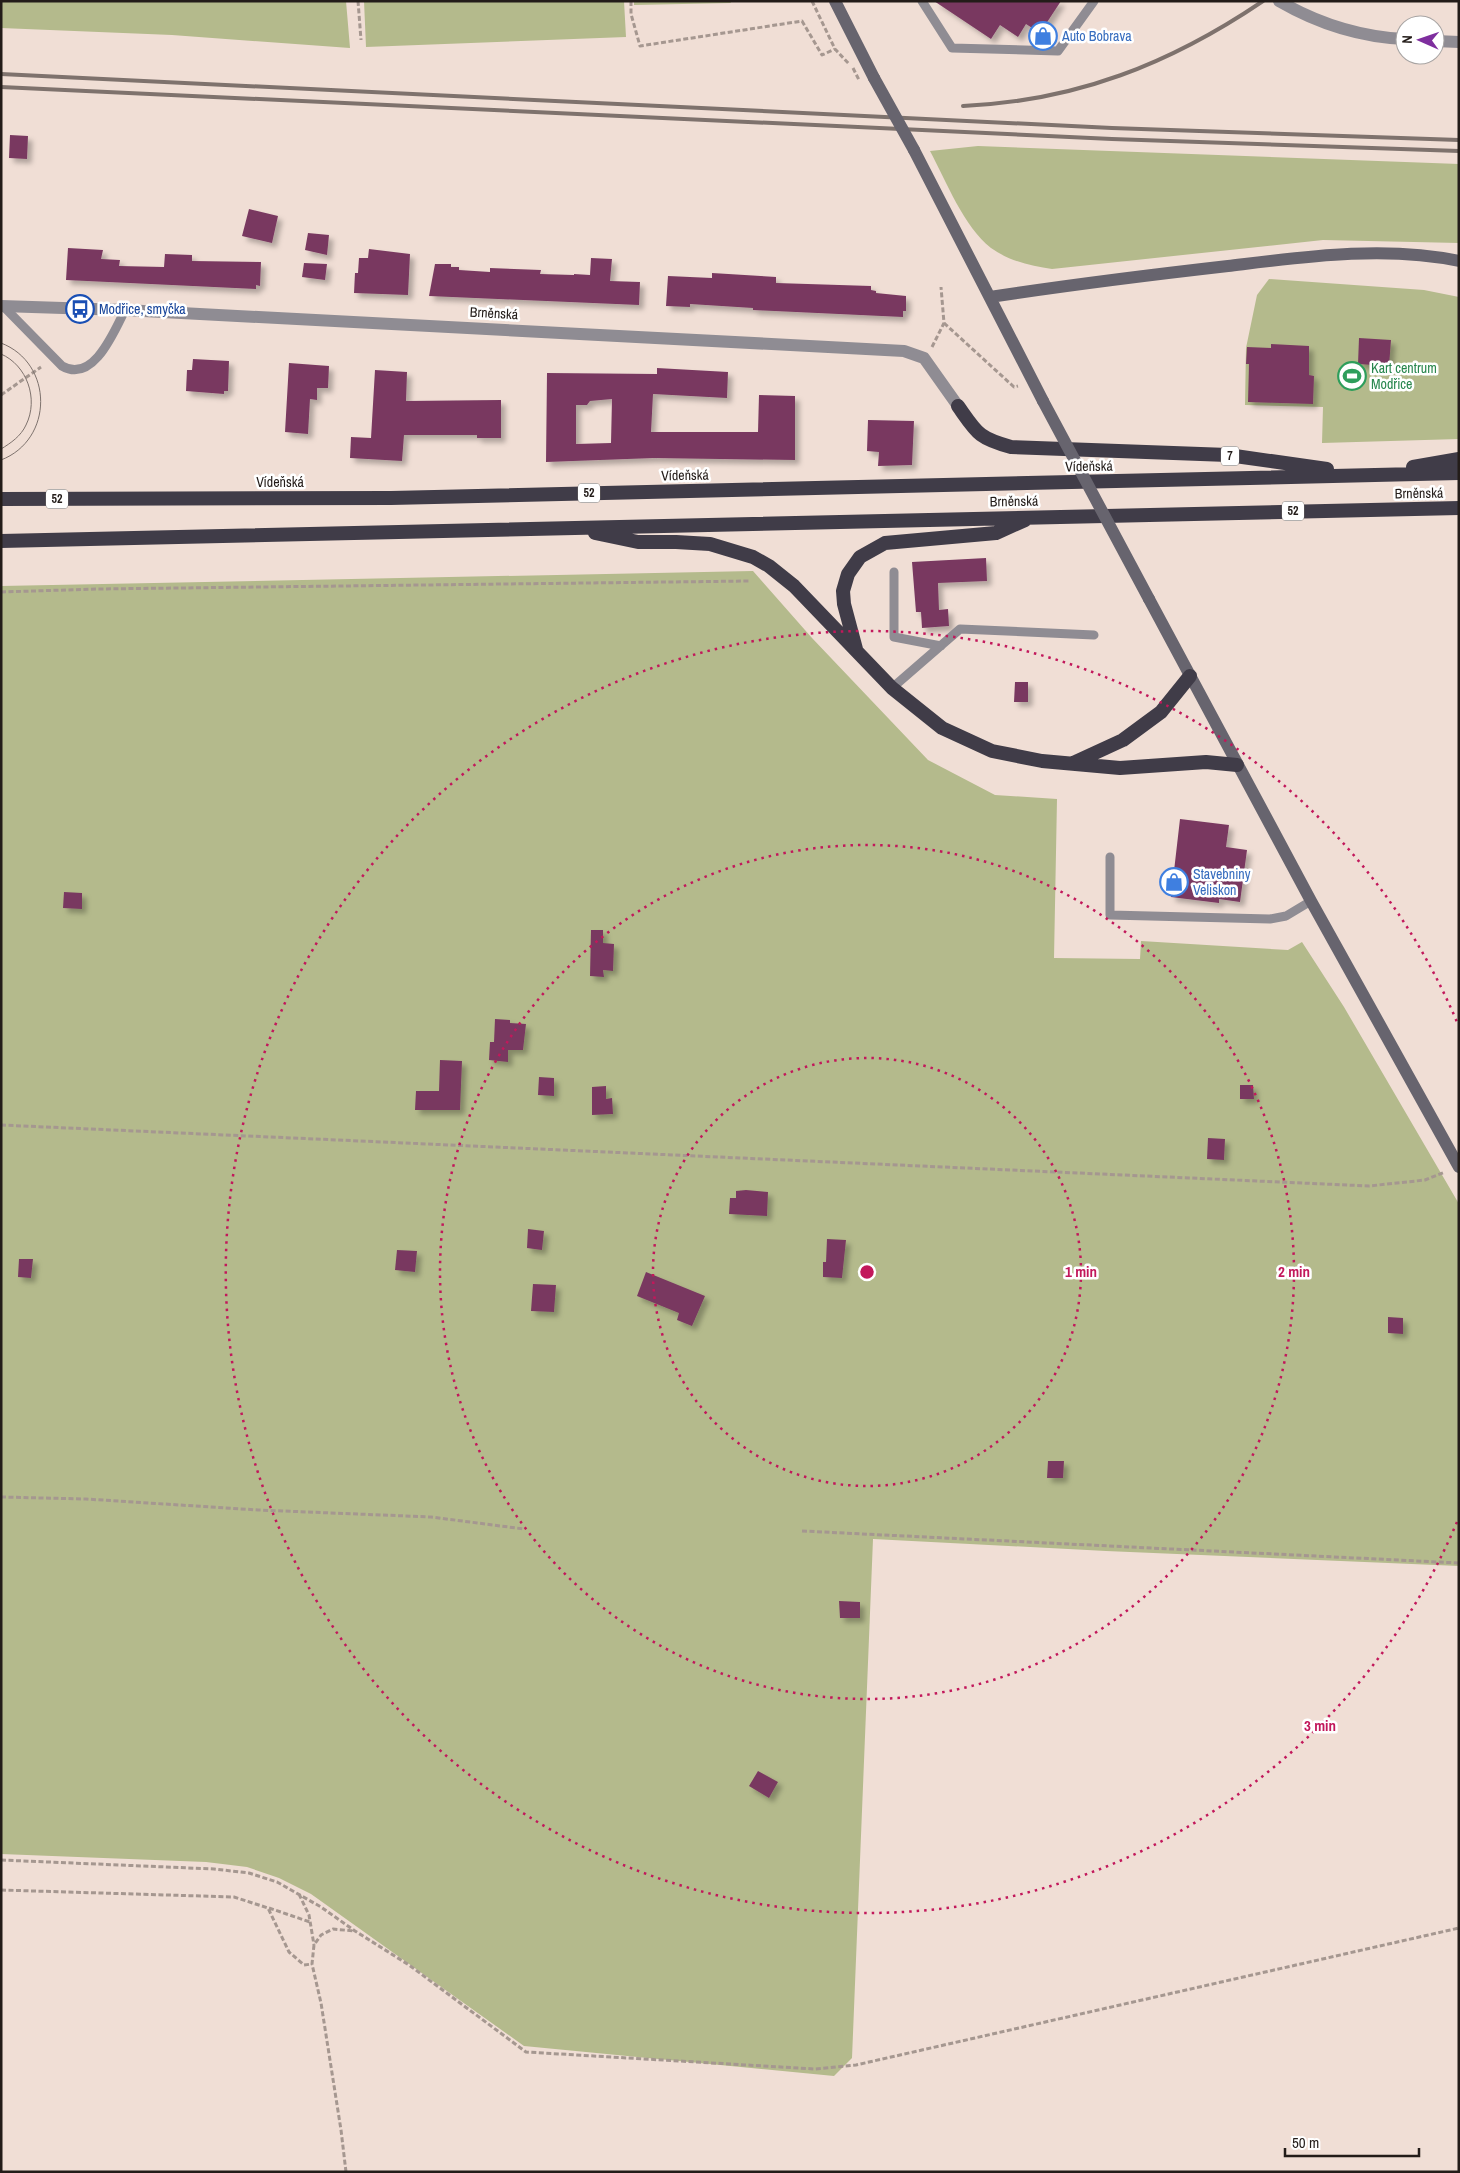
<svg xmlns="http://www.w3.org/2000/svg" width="1460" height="2173" font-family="'Archivo Narrow',sans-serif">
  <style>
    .green { fill: #b4ba8c }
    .building { fill: #793960; fill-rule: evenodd; filter: url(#shadow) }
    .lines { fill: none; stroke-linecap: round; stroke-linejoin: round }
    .path { stroke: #a59790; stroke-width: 3; stroke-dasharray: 5 2.5; stroke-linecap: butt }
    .service { stroke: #8f8c93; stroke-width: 9 }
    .minor { stroke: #8f8c93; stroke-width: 12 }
    .tertiary { stroke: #8f8c93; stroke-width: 12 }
    .secondary { stroke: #67646e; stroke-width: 12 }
    .trunk { stroke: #403c48; stroke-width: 14 }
    .tram { stroke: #7e726d; stroke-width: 1 }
    .rail { stroke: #7e726d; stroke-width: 4 }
    .path-bridge { stroke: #a59790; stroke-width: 3; stroke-dasharray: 5 2.5; stroke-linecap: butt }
    .secondary-bridge { stroke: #67646e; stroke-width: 12 }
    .ring { fill: none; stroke: #c2185b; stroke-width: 2.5; stroke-dasharray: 2.5 5 }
    .labels { text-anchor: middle; stroke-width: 5; stroke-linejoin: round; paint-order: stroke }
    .shield { fill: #fff; stroke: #65605e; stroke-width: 1 }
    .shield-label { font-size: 12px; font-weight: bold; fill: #231c19 }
    .shop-label { font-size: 14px; fill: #366cbe; stroke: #fff; text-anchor: start }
    .transit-label { font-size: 14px; fill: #164399; stroke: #fff; text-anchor: start }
    .street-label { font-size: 14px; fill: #231c19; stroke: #fff }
    .leisure-label { font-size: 14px; fill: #27864d; stroke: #fff; text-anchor: start }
    .centre { fill: #c2185b; stroke: #fff; stroke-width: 2.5 }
    .ring-label { font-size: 15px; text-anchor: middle; font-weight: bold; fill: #c2185b; stroke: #fff; stroke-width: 5; stroke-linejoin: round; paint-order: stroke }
  </style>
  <defs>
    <filter id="shadow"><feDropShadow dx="4.5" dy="4.5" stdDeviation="2.5" flood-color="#0004"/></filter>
  </defs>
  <rect width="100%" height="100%" fill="#f0ded5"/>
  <!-- green -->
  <path class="green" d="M1,1H346L350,48L172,35L1,28Z
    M364,1H624L626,37L366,47Z
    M634,1H730L731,3L634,5Z
    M978,146L1459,164V243L1323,240L1052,269C1031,266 1009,261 991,248C964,227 946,181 930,151Z
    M1269,279L1424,290L1459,297V439L1322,443L1323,407L1245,405L1246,348L1257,295Z
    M753,571L812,638L928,760L995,795L1057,799L1054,958L1140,959L1141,941L1288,950L1302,942L1344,1007L1459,1204V1566L1106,1551L873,1539L852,2058L834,2076L524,2046L311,1894L279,1878L247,1867L206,1862L1,1854V586Z"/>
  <!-- building -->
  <path class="building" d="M934,1H1061L1040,33L1026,24L1018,37L1000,25L991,39Z
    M10,135L28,136L27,159L9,158Z
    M249,209L278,216L272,243L242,236Z
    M308,233L329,235L327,255L305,250Z
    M68,248L103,250L101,259L120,260L119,266L164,267L165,254L192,255V261L261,262L260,286L256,285V289L66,280Z
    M369,249L410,254L408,295L354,293L355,273H358L359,258H368Z
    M591,258L612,259L610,281L640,282L639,305L429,296L435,264H451V267H459V270L490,272V268L541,270L540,274L574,275V274L590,275Z
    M304,263L327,264L325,280L302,277Z
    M712,273L776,277V283L871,286V290L876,291V293L906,296V311H903V317L753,310V308L690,304V307L666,306L668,276L712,278Z
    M1359,338L1391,340L1389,366L1358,364Z
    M1271,344L1309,346V375L1314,376L1313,404L1248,402L1249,364H1246L1247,347L1271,348Z
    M193,359L229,361L228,391H224V394L186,391L187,370H192Z
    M289,363L329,366L328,388H317V400L310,399L308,434L285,432Z
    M657,368L728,372L727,398L653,394L651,432H758L759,395L795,396V460L654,458L546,462L547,373L657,374ZM612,399L611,443L576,444V405H587L590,401Z
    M375,370L407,372L406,401L501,400V438H477V435H404L402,461L350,458L351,437L371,438Z
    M868,420L914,421L912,465L878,466L879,452L867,451Z
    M986,558L987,581L938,583L939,610L948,609L949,626L922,628L921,612H916L912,562Z
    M1015,682H1028V702H1014Z
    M1180,819L1229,825L1226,847L1247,850L1240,902L1219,899V903L1171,897Z
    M64,892L82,893V909L63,908Z
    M591,930H603V943L614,944L613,971L603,970L604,977L590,976Z
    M495,1019L510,1020V1023L526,1024L523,1050H508V1062L489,1060L490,1042H494Z
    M440,1060L462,1061L460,1110H415L416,1091H439Z
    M539,1077L554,1078V1096L538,1095Z
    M1240,1085H1253L1254,1099H1240Z
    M606,1086V1099L612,1098L613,1114L592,1115V1087Z
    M1208,1138L1225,1139L1224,1160L1207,1159Z
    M746,1190L768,1192L767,1216L729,1214L730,1198H736V1191Z
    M528,1229L544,1231L542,1250L527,1248Z
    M827,1239L846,1240L842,1278L823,1277V1262H826Z
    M397,1250L417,1251L415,1272L395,1270Z
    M19,1259H33L31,1278L18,1277Z
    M646,1272L705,1296L692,1326L677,1320L679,1313L637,1296Z
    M533,1284L556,1285L554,1312L531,1311Z
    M1388,1317L1403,1318V1334L1388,1333Z
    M1048,1461H1064L1063,1478H1047Z
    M839,1601L860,1602V1618H840Z
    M758,1771L778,1782L769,1798L749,1786Z"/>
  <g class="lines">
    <!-- path -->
    <path class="path" d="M358,1L361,40
      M631,1V14L640,46L802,21L822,55L835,49
      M812,1L835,49L849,64
      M944,323L1014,387L1018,386
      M932,347L944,323L941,287
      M1,395L41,367
      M1,592L97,589L750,581
      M1,1125L1369,1186L1425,1180L1445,1172
      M1,1497L86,1499L258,1510L431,1517L524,1529
      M802,1531L1459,1563
      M1,1860L214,1869L249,1873L277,1882L321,1907L355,1931L409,1965L526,2052L815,2069L856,2065L1459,1928
      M1,1890L234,1897L268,1908L289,1952L304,1965L312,1964
      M299,1894L309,1915L314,1945
      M269,1908L310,1922
      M346,2172L341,2130L321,2003L312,1964L314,1945L321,1935L333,1929L354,1931"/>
    <!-- service -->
    <path class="service" d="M922,1L952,48L1058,51L1094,1
      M3,306L62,366C93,384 114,332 125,310
      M894,572V637L941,646
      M892,688L960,629L1094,635
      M1110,857V915L1270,919L1286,916L1311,901"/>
    <!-- minor -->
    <path class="minor" d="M1279,1C1317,23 1360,37 1405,39
      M1435,41L1459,42"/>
    <!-- tertiary -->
    <path class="tertiary" d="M1,306L125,310L904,351L924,358L958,406"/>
    <!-- secondary -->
    <path class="secondary" d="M835,1L874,78
      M914,150L1043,401
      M990,297C1069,285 1149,275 1228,266C1302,257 1385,245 1459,261
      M1149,599L1311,901L1459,1167"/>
    <!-- trunk -->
    <path class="trunk" d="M958,406C977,433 978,438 1011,447L1228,455L1327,469
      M1413,467L1459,459
      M1,499L391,498L1459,473
      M595,533L638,542H676L710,544L753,557L769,566L794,586L892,688L942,728L992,751L1042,761L1120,768L1206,762L1237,765
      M1,541L1459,508
      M856,649L844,604L843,591L848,574L860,557L885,543L996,533L1025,520
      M1073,763L1123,740L1161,712L1190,676"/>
    <!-- tram -->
    <path class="tram" d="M1,343C54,363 54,440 1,460
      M1,354C27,365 39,399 26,425C21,436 11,443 1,449"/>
    <!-- rail -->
    <path class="rail" d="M1,74L1112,128L1459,140
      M1,87L1112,139L1459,151
      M963,106C1076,101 1170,64 1263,1"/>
    <!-- path-bridge -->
    <path class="path-bridge" d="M853,68L859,80"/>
    <!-- secondary-bridge -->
    <path class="secondary-bridge" d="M874,78L914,150
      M1043,401L1149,599"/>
  </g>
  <!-- distance rings -->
  <g class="ring">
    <circle cx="867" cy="1272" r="214"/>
    <circle cx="867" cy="1272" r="427"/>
    <path d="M1457 1522A641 641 0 1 1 1457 1022"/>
  </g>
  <!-- icons -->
  <defs>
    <symbol id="shop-ring" viewBox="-11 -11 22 22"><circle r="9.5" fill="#fff" stroke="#3f7fe0" stroke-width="1.5"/><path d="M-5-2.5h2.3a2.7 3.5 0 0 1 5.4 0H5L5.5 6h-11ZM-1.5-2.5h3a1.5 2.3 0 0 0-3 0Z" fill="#3f7fe0"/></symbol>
    <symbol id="bus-ring" viewBox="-11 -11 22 22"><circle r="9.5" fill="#fff" stroke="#1a4fb4" stroke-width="1.5"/><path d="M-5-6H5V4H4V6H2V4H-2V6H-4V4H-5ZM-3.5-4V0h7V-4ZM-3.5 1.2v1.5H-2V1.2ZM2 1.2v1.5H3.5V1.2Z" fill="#1a4fb4"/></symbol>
    <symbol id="stadium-ring" viewBox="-11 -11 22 22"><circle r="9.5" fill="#fff" stroke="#2e9e5b" stroke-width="1.5"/><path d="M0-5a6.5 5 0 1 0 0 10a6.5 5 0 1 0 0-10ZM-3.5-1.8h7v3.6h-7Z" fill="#2e9e5b"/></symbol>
  </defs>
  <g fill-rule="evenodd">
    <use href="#shop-ring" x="1027" y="20" width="32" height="32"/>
    <use href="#bus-ring" x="64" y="293" width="32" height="32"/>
    <use href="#stadium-ring" x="1336" y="360" width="32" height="32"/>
    <use href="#shop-ring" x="1158" y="866" width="32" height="32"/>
  </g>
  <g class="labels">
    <!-- shield labels -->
    <g class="shield">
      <rect x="1221" y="446.5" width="18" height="19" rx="4"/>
      <rect x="578" y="483.5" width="22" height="19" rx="4"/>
      <rect x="46" y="489.5" width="22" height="19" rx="4"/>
      <rect x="1282" y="501.5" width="22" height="19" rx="4"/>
    </g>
    <g class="shield-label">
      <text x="1230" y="460">7</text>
      <text x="589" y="497">52</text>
      <text x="57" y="503">52</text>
      <text x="1293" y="515">52</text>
    </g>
    <!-- shop labels -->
    <g class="shop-label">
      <text x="1062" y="41">Auto Bobrava</text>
      <text x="1193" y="879">Stavebniny<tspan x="1193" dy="16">Veliskon</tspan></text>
    </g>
    <!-- transit labels -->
    <g class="transit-label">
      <text x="99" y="314">Modřice, smyčka</text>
    </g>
    <!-- street labels -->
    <g class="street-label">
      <text transform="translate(494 313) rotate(3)" y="5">Brněnská</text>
      <text transform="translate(1089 466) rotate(-1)" y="5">Vídeňská</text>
      <text transform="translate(685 475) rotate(-1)" y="5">Vídeňská</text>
      <text x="280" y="487">Vídeňská</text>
      <text transform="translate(1419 493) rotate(-1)" y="5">Brněnská</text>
      <text transform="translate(1014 501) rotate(-1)" y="5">Brněnská</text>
    </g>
    <!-- leisure labels -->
    <g class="leisure-label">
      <text x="1371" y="373">Kart centrum<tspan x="1371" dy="16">Modřice</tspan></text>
    </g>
  </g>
  <circle cx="867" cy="1272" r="8" class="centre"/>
  <g class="ring-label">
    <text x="1081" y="1277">1 min</text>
    <text x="1294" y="1277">2 min</text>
    <text x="1320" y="1731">3 min</text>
  </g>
  <!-- border -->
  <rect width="1460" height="2173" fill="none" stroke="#231c19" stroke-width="5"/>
  <!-- north arrow -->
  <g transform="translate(1420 40) rotate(272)"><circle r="24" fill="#ffffff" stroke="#a7a4a3"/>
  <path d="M0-4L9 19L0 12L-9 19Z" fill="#7e2e9e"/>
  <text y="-8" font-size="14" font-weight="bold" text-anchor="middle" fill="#231c19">N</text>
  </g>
  <!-- scale -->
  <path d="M1285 2148v8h134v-8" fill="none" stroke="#231c19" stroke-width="2.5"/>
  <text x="1292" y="2148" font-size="15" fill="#231c19" stroke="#ffffff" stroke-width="4" paint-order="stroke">50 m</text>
</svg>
